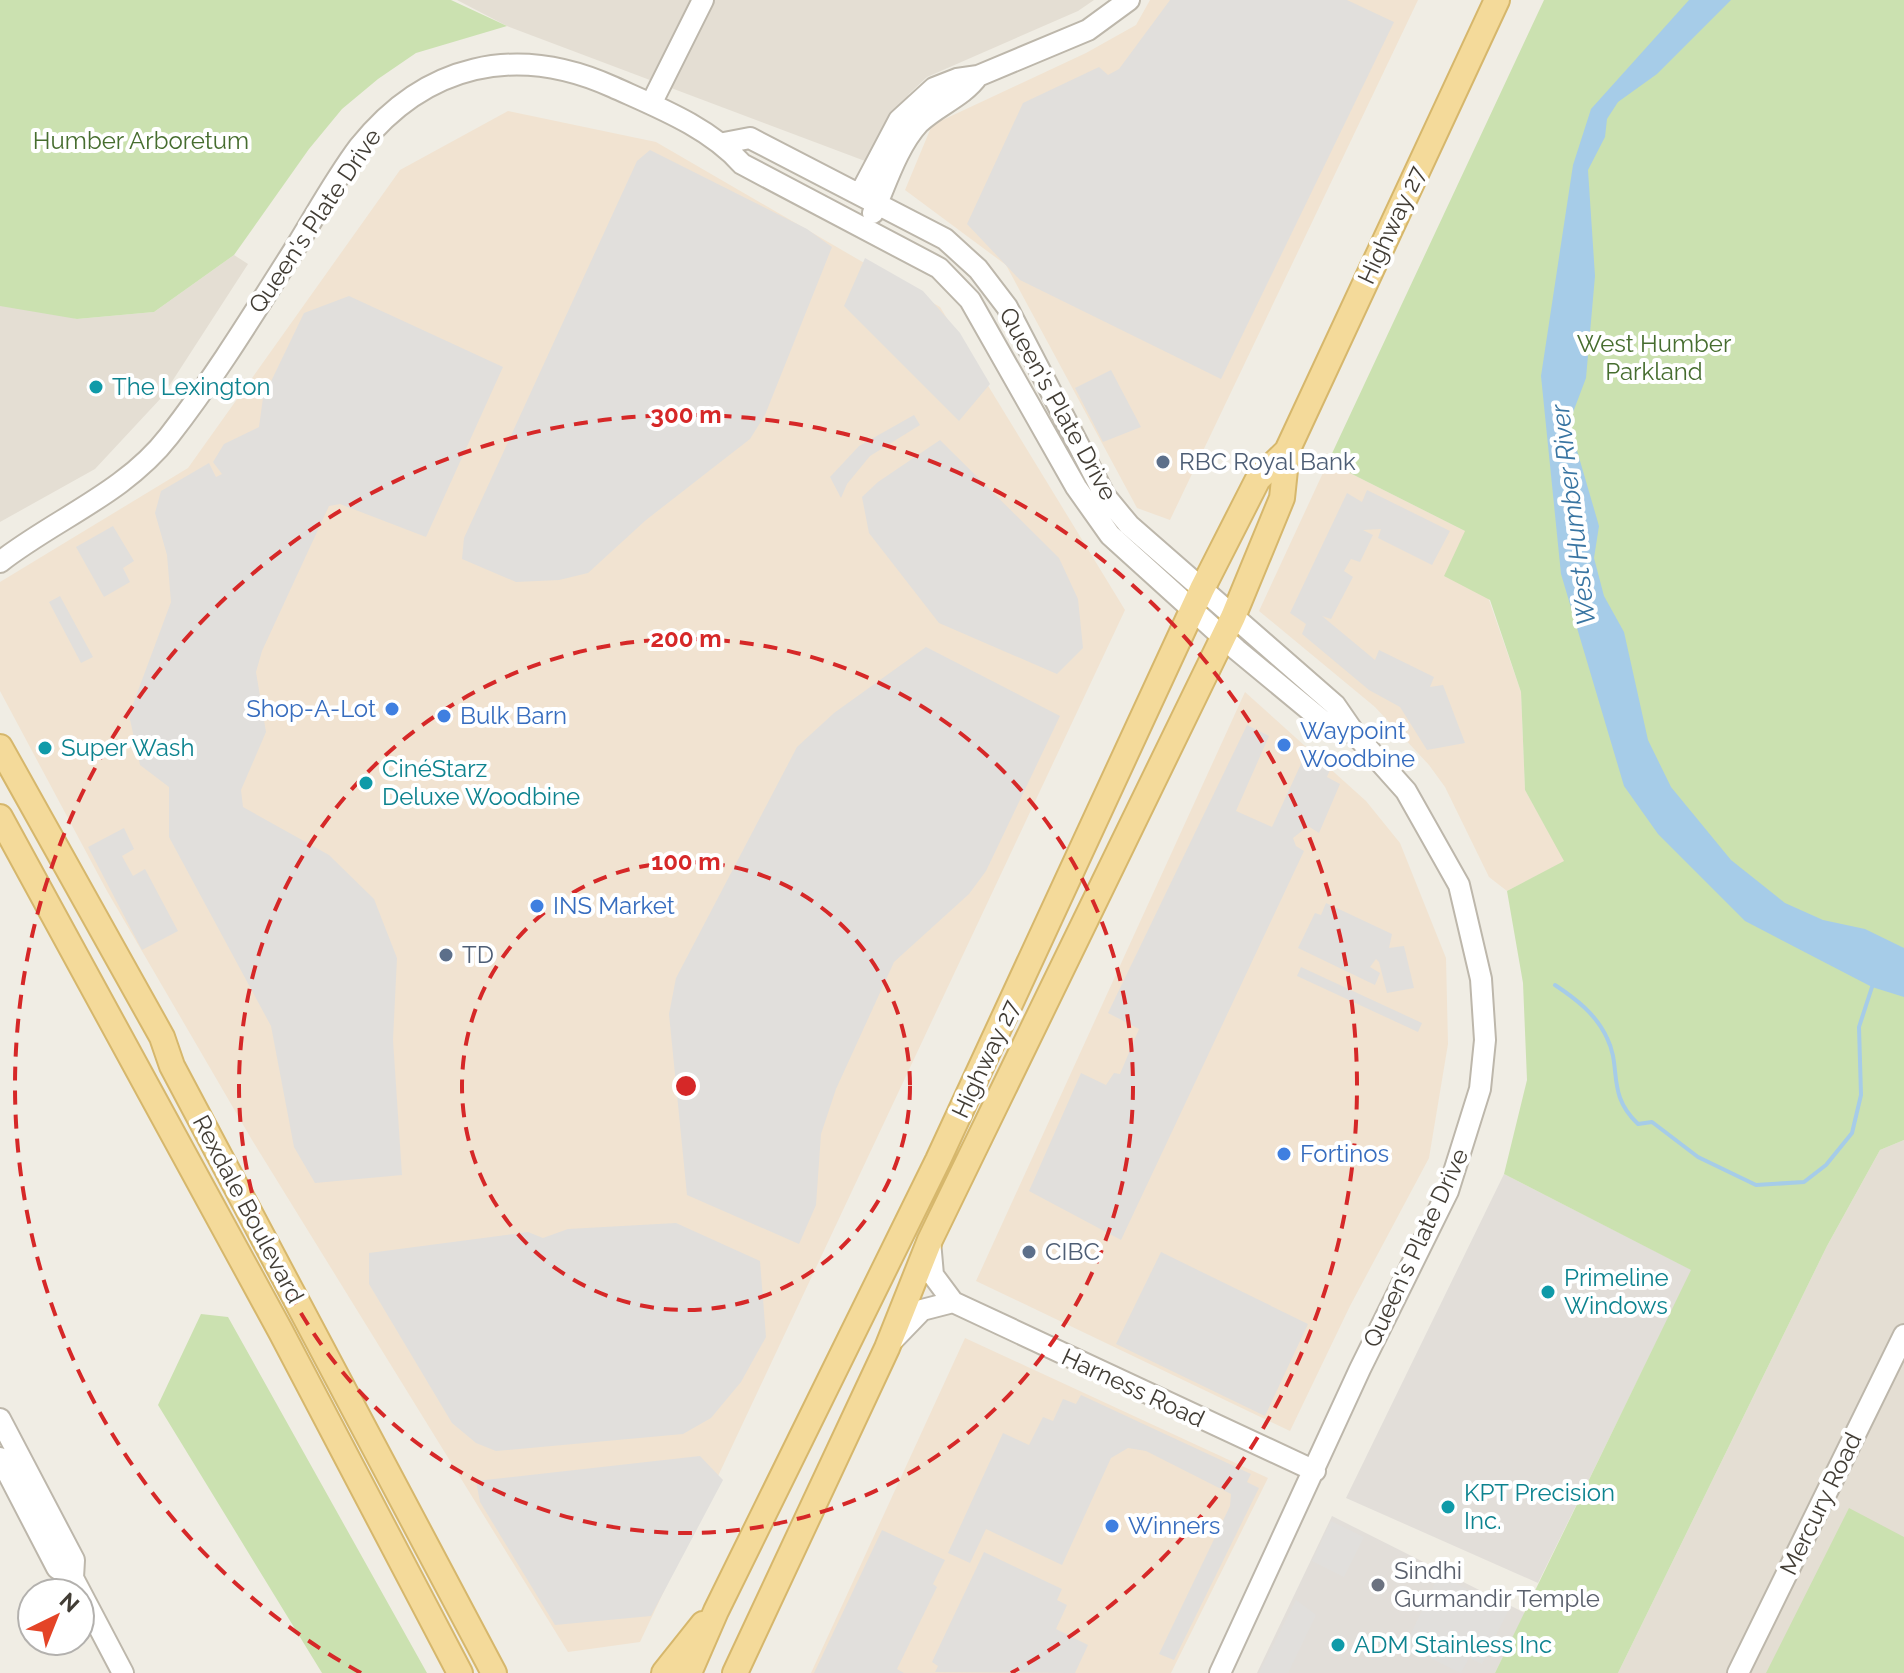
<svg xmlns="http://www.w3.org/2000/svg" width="1904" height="1673" font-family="Raleway,sans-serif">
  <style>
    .residential { fill: #e4ded3 }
    .commercial { fill: #f1e3d1 }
    .industrial { fill: #e2ded9 }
    .green { fill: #cbe1b0 }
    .parking { fill: #e1dfdc }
    .water { fill: #a6cce8 }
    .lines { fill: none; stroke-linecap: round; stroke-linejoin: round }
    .stream { stroke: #a6cce8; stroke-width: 4 }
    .minor-casing { stroke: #bdb7ab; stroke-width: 24 }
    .major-casing { stroke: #d6b76c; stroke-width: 28 }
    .minor { stroke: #fff; stroke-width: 20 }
    .major { stroke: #f4da9a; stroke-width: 24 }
    .ring { fill: none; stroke: #d62828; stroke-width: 4; stroke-dasharray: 14 10 }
    .culture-dot { fill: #0f9aa8; stroke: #fff; stroke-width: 3 }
    .service-dot { fill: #5c6f8a; stroke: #fff; stroke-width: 3 }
    .shop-dot { fill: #3f7fe0; stroke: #fff; stroke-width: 3 }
    .worship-dot { fill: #6b7280; stroke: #fff; stroke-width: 3 }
    .labels { text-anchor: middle; stroke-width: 8; stroke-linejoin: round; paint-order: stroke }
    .park-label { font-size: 24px; fill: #466d2f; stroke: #fff }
    .street-label { font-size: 24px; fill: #423d35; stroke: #fff }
    .culture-label { font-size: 24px; fill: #0d838f; stroke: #fff; text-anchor: start }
    .service-label { font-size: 24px; fill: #4e5e75; stroke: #fff; text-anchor: start }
    .shop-label { font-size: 24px; fill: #366cbe; stroke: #fff; text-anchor: start }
    .worship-label { font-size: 24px; fill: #5b616d; stroke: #fff; text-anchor: start }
    .water-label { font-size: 26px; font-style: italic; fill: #3975a2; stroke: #fff }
    .centre { fill: #d62828; stroke: #fff; stroke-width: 4 }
    .ring-label { font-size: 24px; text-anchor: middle; font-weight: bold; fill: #d62828; stroke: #fff; stroke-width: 8; stroke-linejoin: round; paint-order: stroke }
  </style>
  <rect width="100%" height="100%" fill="#f0ede4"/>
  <!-- residential -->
  <path class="residential" d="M457,0H1094L1078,11L927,77L909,94L865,161L507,26Z
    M234,255L248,264L162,397L95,469L0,522V298L77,319L154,312Z
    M1904,1140V1673H1618L1827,1246L1880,1150Z"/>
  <!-- commercial -->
  <path class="commercial" d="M1150,0H1418L1170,520L1137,508L1006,265L905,190L932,125L1086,53L1136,25Z
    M508,111L656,142L940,307L1125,610L640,1642L568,1652L252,1140L107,891L0,691V582L188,468L400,170Z
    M1328,462L1465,531L1521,692L1525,790L1565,861L1507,891L1489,877L1445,787L1429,765L1375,707L1259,611Z
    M1245,692L1366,801L1400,843L1446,958L1448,1044L1429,1158L1350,1306L1290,1431L976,1281Z
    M965,1338L1268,1478L1171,1673H811Z"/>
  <!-- industrial -->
  <path class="industrial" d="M1504,1174L1692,1270L1538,1583L1346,1498Z
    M1332,1516L1525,1613L1495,1673H1257Z"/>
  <!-- green -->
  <path class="green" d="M0,0H451L507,26L416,53L378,79L342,109L309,149L234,255L154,312L77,319L0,306Z
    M1544,0H1904V1140L1880,1150L1827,1246L1618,1673H1495L1691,1270L1504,1174L1527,1080L1523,983L1507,891L1564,861L1525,790L1521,692L1490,600L1444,576L1465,531L1328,462Z
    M201,1314L228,1317L427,1673H322L158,1405Z
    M1849,1508L1904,1537V1673H1766Z"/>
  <!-- parking -->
  <path class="parking" d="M1170,0H1347L1394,22L1221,379L1020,280L967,224L1023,103L1099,67L1108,75L1119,69Z
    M650,150L807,229L832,247L765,415L750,439L646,520L588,573L559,580L516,582L462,559L464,538L637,161Z
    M865,258L923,291L960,333L990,384L959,421L844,306Z
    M349,296L503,367L426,537L340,504L329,506L262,651L256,672L266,732L241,790L243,807L329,855L374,899L397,958L393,1040L402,1175L315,1183L294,1147L271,1026L169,837V787L140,765L129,715L171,602L167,555L155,513L161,491L209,463L216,477L222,474L213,462L224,444L259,427L263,398L304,313Z
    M1111,370L1141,427L1103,442L1075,388Z
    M914,415L920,425L870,456L847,484L841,498L830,477L859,446Z
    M940,440L1059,558L1078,599L1083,648L1057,674L939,623L869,533L862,497L878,482Z
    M1367,490L1450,531L1432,565L1378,538L1381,529L1363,530L1373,535L1360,562L1351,559L1344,571L1353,577L1331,619L1322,616L1375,660L1379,650L1434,677L1430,687L1443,685L1465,743L1427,750L1400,707L1369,690L1302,634L1306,624L1290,613L1347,493L1362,502Z
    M113,526L134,561L123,568L130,582L104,597L76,547Z
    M60,596L93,657L81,663L49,602Z
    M926,647L1060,716L986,871L969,894L894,962L836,1089L821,1134L816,1205L799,1244L687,1195L669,1014L676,978L797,747L834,713Z
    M1247,725L1269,736L1236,811L1272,827L1306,753L1332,765L1327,777L1340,784L1319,833L1308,826L1293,838L1296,846L1304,851L1121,1240L1029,1191L1081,1073L1106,1085L1114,1073L1120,1074L1139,1029L1108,1013Z
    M124,828L134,849L122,856L133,876L145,869L178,931L142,950L88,847Z
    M1326,903L1392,934L1389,948L1404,946L1414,988L1387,993L1379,962L1376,959L1370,967L1380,973L1375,985L1298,948L1315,913L1321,915Z
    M1301,967L1422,1023L1418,1032L1297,976Z
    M676,1223L760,1261L766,1337L741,1382L711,1418L683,1434L496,1451L476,1443L452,1423L369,1284V1253L528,1232L543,1238L568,1229Z
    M1161,1252L1308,1324L1265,1416L1116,1344Z
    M1081,1395L1251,1474L1247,1482L1259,1488L1174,1660L1159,1654L1230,1506L1231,1494L1146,1451L1128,1448L1111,1458L1062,1565L986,1529L970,1563L948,1553L1003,1433L1029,1445L1043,1417L1053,1421L1063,1399L1076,1404Z
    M700,1456L723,1480L651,1616L555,1625L480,1502L476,1481Z
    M1331,1521L1364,1537L1344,1577L1312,1561Z
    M882,1530L945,1560L933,1584L937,1587L897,1669L904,1673H814Z
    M984,1552L1062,1589L1057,1600L1067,1605L1056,1629L1088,1645L1075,1673L935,1672L938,1666L932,1662Z
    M1439,1575L1509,1609L1482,1664L1469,1658L1461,1673L1405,1646Z
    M1296,1600L1316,1615L1288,1673H1259Z"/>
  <!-- water -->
  <path class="water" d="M1689,0H1731L1657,74L1618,102L1607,119L1605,137L1588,170L1595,276L1586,378L1569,423L1599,526L1594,558L1604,596L1624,632L1648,740L1671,787L1731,860L1785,903L1823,920L1865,929L1904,948V997L1872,987L1745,921L1658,834L1624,786L1561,574L1541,376L1573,165L1591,109Z"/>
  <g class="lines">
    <!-- stream -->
    <path class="stream" d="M1555,985C1576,999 1596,1014 1607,1038C1622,1068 1606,1094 1638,1124L1652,1122L1698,1157L1756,1185L1804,1182L1826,1165L1852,1133L1861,1095L1859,1027L1872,987"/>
    <defs>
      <path id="minor" d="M651,104L703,0
        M724,143L750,138L945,239L978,269L1007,307L1105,496L1129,525L1335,705L1355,734L1406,791L1459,885L1481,979L1485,1040L1480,1089L1448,1191L1360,1369L1220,1673
        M860,194L899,120L934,88L957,79L978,76L1088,30L1129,0
        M873,213C886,184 897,147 919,123C938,105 963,97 978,76
        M0,562C55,519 125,493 169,436C215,377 254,313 294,250C315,216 335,179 359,147C425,64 516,43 613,87C657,107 709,127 742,164L939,268L970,300L1076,487L1110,535L1237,650L1324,722L1355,734
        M930,1241L933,1275L953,1302
        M894,1339L922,1310L953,1302L1315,1471
        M0,1419L74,1560L73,1578L123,1673
        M0,1458L57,1568L73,1578
        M1738,1673L1904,1335"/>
      <path id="major" d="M0,747L162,1037L172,1066L494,1673
        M0,817L281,1332L460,1673
        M664,1673L703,1624
        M689,1673L716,1611L938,1160L1202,589L1258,479L1287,451
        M735,1673L887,1348L930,1240L1233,617L1282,498L1287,451L1497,0"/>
    </defs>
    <!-- minor casing -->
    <use href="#minor" class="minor-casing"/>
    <!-- major casing -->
    <use href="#major" class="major-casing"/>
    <!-- minor -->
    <use href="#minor" class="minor"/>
    <!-- major -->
    <use href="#major" class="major"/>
  </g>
  <!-- distance rings -->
  <g class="ring">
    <circle cx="686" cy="1086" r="224"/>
    <circle cx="686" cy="1086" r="447"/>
    <path d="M361 1673A671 671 0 1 1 1011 1673"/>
  </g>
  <!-- markers -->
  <g class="culture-dot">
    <circle cx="96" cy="387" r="8"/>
    <circle cx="45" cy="748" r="8"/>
    <circle cx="366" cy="783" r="8"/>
    <circle cx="1548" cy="1292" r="8"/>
    <circle cx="1448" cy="1507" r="8"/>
    <circle cx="1338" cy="1645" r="8"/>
  </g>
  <g class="service-dot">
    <circle cx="1163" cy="462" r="8"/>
    <circle cx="446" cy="955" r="8"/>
    <circle cx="1029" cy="1252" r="8"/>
  </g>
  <g class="shop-dot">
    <circle cx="392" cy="709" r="8"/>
    <circle cx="444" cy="716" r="8"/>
    <circle cx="1284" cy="745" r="8"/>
    <circle cx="537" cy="906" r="8"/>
    <circle cx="1284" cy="1154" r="8"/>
    <circle cx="1112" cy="1526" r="8"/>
  </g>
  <circle class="worship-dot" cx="1378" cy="1585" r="8"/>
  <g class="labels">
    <!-- park labels -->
    <g class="park-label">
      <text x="141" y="149">Humber Arboretum</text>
      <text x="1654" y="352">West Humber<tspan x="1654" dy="28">Parkland</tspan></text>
    </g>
    <!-- street labels -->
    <g class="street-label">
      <text transform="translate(315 221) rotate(-56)" y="8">Queen's Plate Drive</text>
      <text transform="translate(1392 225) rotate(-65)" y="8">Highway 27</text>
      <text transform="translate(1058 404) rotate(61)" y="8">Queen's Plate Drive</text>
      <text transform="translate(986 1059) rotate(-65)" y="8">Highway 27</text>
      <text transform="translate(248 1209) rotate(62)" y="8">Rexdale Boulevard</text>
      <text transform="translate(1416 1248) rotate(-65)" y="8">Queen's Plate Drive</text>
      <text transform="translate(1133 1388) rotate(25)" y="8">Harness Road</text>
      <text transform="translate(1821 1504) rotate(-64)" y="8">Mercury Road</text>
    </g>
    <!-- culture labels -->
    <g class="culture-label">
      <text x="112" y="395">The Lexington</text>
      <text x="61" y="756">Super Wash</text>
      <text x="382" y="777">CinéStarz<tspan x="382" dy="28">Deluxe Woodbine</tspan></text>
      <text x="1564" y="1286">Primeline<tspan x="1564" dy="28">Windows</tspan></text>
      <text x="1464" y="1501">KPT Precision<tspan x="1464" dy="28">Inc.</tspan></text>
      <text x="1354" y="1653">ADM Stainless Inc</text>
    </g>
    <!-- service labels -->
    <g class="service-label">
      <text x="1179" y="470">RBC Royal Bank</text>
      <text x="462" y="963">TD</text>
      <text x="1045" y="1260">CIBC</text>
    </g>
    <!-- shop labels -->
    <g class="shop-label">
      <text x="376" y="717" text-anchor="end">Shop-A-Lot</text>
      <text x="460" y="724">Bulk Barn</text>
      <text x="1300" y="739">Waypoint<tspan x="1300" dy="28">Woodbine</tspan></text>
      <text x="553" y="914">INS Market</text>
      <text x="1300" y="1162">Fortinos</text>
      <text x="1128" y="1534">Winners</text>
    </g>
    <!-- worship labels -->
    <g class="worship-label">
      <text x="1394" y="1579">Sindhi<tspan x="1394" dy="28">Gurmandir Temple</tspan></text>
    </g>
    <!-- water labels -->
    <g class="water-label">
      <text transform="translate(1573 515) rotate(-97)" y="9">West Humber River</text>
    </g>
  </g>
  <circle cx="686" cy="1086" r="12" class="centre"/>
  <g class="ring-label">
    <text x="686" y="423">300 m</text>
    <text x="686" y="647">200 m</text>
    <text x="686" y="870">100 m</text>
  </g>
  <!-- north arrow -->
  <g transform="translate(56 1617) rotate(43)"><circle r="38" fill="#ffffff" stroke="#b3b1ae" stroke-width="2"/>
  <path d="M0-6L14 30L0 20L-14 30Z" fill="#e44427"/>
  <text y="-12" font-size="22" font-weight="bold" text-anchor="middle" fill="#423d35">N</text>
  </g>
</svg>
